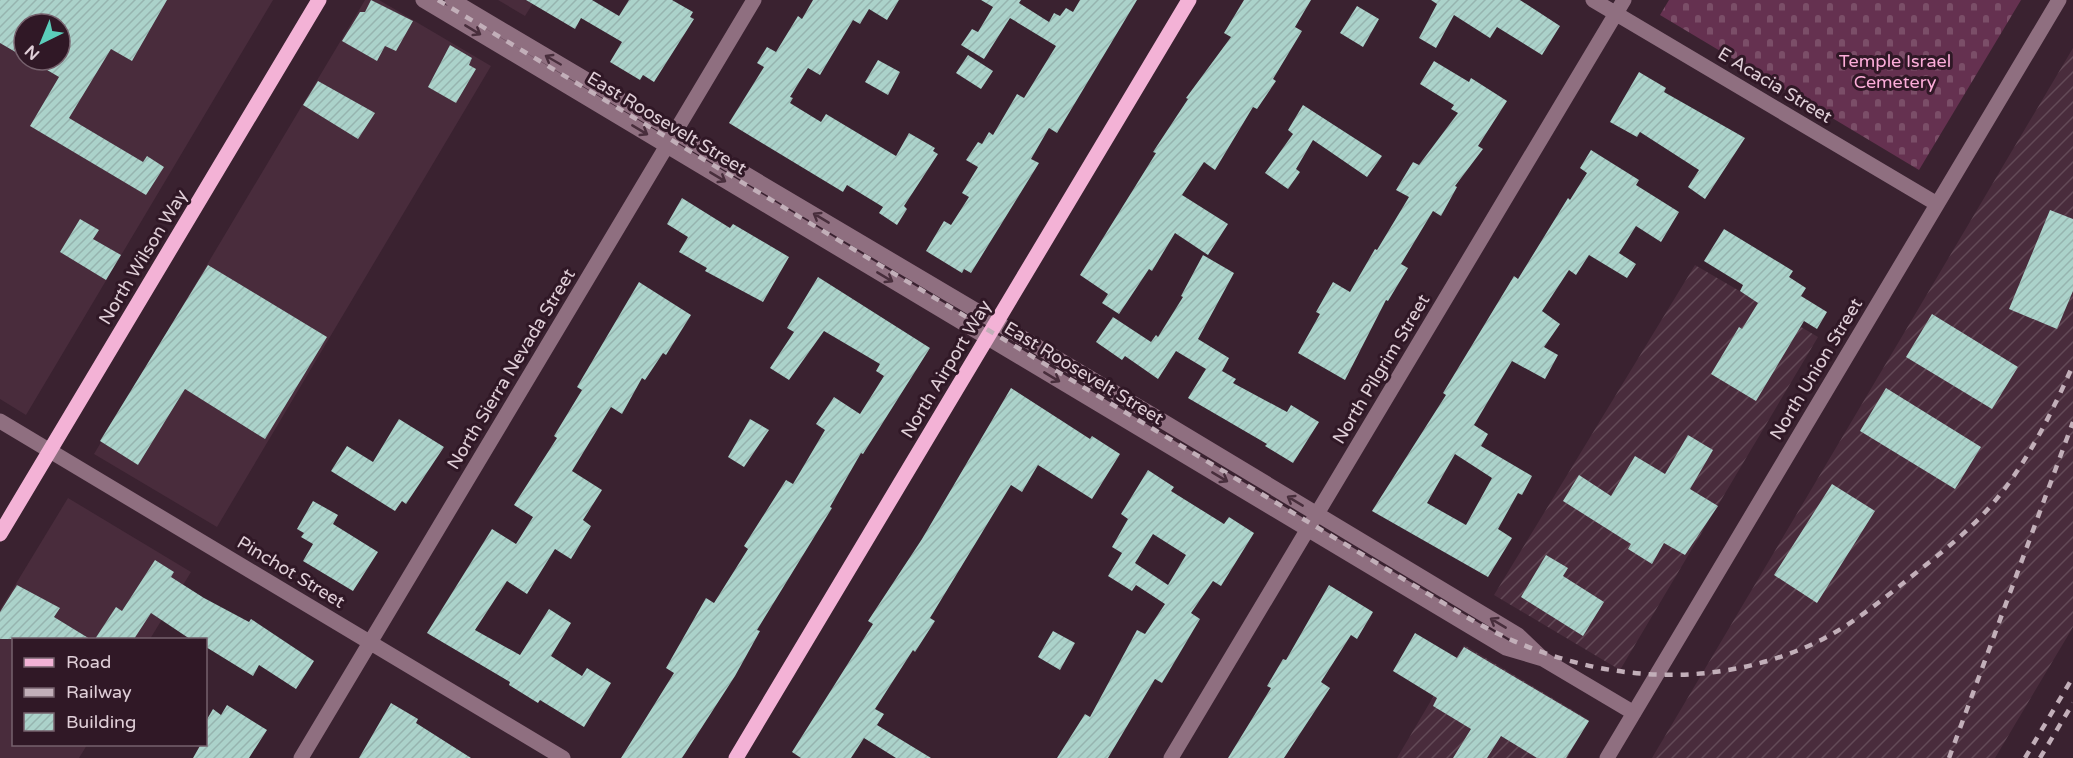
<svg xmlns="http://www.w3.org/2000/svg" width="2073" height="758" font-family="'Varela Round',sans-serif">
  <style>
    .built { fill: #492c3c; fill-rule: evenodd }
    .industrial { fill: url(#industrial-furrows) }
    .cemetery { fill: url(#cemetery-stones) }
    .building { fill: url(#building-hatch); fill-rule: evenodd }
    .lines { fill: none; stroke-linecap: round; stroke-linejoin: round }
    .minor { stroke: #8f6f80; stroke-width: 15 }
    .major { stroke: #f3b2d6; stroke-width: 15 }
    .rail { stroke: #c2afb9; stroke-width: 4.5; stroke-dasharray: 8 8; stroke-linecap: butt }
    .oneway { stroke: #482e3c }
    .labels { text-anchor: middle; stroke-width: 6; stroke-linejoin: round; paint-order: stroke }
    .park-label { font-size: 18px; fill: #fcadd9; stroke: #301826 }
    .street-label { font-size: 18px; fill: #e0cfd8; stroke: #301826 }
  </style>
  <defs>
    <pattern id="industrial-furrows" width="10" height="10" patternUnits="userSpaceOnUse" patternTransform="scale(1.5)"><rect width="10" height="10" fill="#492c3c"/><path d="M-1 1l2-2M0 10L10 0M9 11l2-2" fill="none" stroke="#634a57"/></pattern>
    <pattern id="cemetery-stones" width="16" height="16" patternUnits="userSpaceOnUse" patternTransform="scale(1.5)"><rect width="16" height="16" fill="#653150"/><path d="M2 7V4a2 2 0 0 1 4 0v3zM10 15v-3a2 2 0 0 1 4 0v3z" fill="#7b4e68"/></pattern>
    <pattern id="building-hatch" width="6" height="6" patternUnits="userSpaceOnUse" patternTransform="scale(1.5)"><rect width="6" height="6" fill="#abd2ca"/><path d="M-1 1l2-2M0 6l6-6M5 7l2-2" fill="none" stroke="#96b4af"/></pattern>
  </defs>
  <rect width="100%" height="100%" fill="#3a2230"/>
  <!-- built -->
  <path class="built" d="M0,0H273L26,415L0,399ZM24,24H60V60H24Z
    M365,0H379L491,66L217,527L94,454Z
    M498,0H535L525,16Z
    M68,498L191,572L150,639L14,640V744L87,745L79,758H0V610Z"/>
  <!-- industrial -->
  <path class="industrial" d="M2073,48V627L1995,758H1652Z
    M1695,265L1818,337L1620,670L1494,595Z
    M1464,645L1589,720L1567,758H1397Z"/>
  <!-- cemetery -->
  <path class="cemetery" d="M1669,0H2021L1919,170L1660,15Z"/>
  <!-- building -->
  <path class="building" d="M0,0H167L132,61L111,49L69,118L143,162L147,156L164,167L146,195L30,126L59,77L30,60H60V24H24V57L0,43Z
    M371,0L413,21L396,51L385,46L377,61L342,41L360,12H365Z
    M526,0H592L619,16L629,0H672L693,12L690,17L694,19L654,82L643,75L640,80L610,62L622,42L581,18L575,29Z
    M813,0H899L887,20L869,9L860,24L853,20L820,75L808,68L790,97L793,98L790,103L821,122L826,114L896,156L909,133L935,148L933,151L938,154L904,206L907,209L897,225L879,213L883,207L847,185L843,192L729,123L764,67L757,63L767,47L776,52L798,16L802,19Z
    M981,0H1021L1019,3L1049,22L1054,13L1060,16L1066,8L1073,12L1080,0H1137L1057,133L1049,128L1031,159L1039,163L971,273L964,269L962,273L926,251L944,221L951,225L969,197L962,193L978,167L966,160L978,142L982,144L989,132L993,135L1017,94L1024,98L1056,46L1010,18L984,59L961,45L972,29L978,32L993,7Z
    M1244,0H1311L1295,27L1302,31L1273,79L1276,81L1257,109L1253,107L1215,170L1204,162L1182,195L1228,224L1208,255L1175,233L1152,271L1149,269L1119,314L1102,303L1108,294L1080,275L1156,153L1153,152L1188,99L1186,98L1231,37L1224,33Z
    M1431,0H1520L1560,26L1542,55L1497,27L1490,38L1454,15L1436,48L1419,38L1437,4Z
    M1357,6L1379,19L1363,47L1340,33Z
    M450,45L472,58L469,65L476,69L456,103L428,87Z
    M968,55L993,71L981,89L956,73Z
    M878,60L900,72L888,95L865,82Z
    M1434,61L1469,82L1471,78L1507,101L1478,146L1483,149L1455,186L1457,187L1441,216L1433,211L1401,264L1408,268L1388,301L1386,300L1345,380L1298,353L1320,314L1316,312L1333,282L1350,292L1375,249L1377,250L1409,197L1396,190L1413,162L1419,165L1458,113L1451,109L1454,105L1420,84Z
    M1639,72L1666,88L1664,92L1745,138L1705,199L1688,187L1699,170L1640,132L1637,137L1610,122Z
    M318,81L375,113L358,139L303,105Z
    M1303,105L1382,156L1367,177L1313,140L1296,169L1300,172L1288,189L1265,173L1293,134L1288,130Z
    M1591,150L1639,180L1636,185L1679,212L1661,242L1636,226L1619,253L1636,264L1627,278L1589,255L1576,275L1569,270L1542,311L1560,324L1544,347L1558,355L1545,379L1512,361L1474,425L1488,434L1481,446L1532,476L1522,495L1518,493L1498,529L1512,538L1488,577L1372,511L1446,395L1443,393L1514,276L1518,279L1568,198L1570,200L1587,173L1580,168ZM1455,454L1492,478L1466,525L1427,503Z
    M682,198L730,228L733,224L789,257L763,302L705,271L707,268L679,252L688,237L667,224Z
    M2050,210L2073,219V291L2057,329L2009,309Z
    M80,219L99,230L93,239L121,255L106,280L60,252Z
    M1724,229L1793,271L1789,277L1806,288L1801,296L1827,312L1817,329L1804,321L1756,401L1711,374L1739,327L1742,329L1758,303L1740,291L1743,285L1704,261Z
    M1203,255L1234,273L1198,339L1229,358L1222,371L1236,379L1233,383L1287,412L1291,405L1319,422L1293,463L1265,446L1267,444L1188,398L1206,369L1176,351L1158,379L1125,356L1122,360L1096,342L1113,317L1151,342L1156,335L1158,337L1183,297L1181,296Z
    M208,265L327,337L265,439L185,389L138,465L100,441Z
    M818,277L930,348L863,454L861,453L830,507L832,508L757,630L760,631L735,676L682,758H621L674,673L666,668L706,598L714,603L748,549L744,546L786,480L793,484L825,430L816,424L834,397L860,414L884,376L876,371L880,364L824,331L789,380L770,368L794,332L787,328Z
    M639,282L691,315L666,355L663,353L645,380L642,378L622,414L611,407L572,471L602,490L583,520L591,526L571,559L555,549L527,594L507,581L475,630L520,655L549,609L571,623L551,656L582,676L587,668L611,683L584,727L540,700L538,703L509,685L510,682L427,633L492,529L516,544L533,517L514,505L557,438L554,436L582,390L577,387Z
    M1932,314L2018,367L1992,409L1906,357Z
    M1011,388L1090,439L1092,436L1120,454L1092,499L1038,465L1022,492L1011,485L930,618L935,621L915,652L913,650L875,709L884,714L877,725L931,758H896L864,738L851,758H801L792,752L873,624L868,621L922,539Z
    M1886,388L1981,447L1955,489L1860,431Z
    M399,419L444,447L406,504L402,501L395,511L331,471L347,446L373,462Z
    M750,419L769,430L744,467L728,457Z
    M1688,435L1713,450L1690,489L1718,506L1685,555L1664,543L1652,564L1628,549L1631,544L1563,501L1579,475L1611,496L1635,456L1665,474Z
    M1148,470L1174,487L1171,491L1224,524L1229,517L1254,533L1221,586L1213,581L1191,613L1200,619L1162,683L1155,679L1108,758H1057L1085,714L1090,717L1137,630L1145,634L1165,604L1136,585L1132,591L1108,576L1122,553L1112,547L1128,519L1121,514ZM1153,534L1186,555L1168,585L1135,563Z
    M1832,484L1875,511L1817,603L1774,575Z
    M313,501L338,515L333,524L378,552L353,591L303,561L313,544L301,537L304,533L297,529Z
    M1546,555L1568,568L1563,576L1604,602L1583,636L1521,597Z
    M155,560L174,572L171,577L204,598L249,622L251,619L314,661L296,689L259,665L253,676L206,647V639H190L151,613L134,639H95L116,607L122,611Z
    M17,585L60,608L54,617L90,639H0V612Z
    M1329,585L1373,612L1357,639L1351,635L1321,682L1330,688L1284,758H1228L1271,688L1267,686L1283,659L1286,660Z
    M1053,631L1075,643L1060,670L1038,657Z
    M1415,633L1457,658L1464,647L1589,721L1566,758H1537L1501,736L1487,758H1453L1471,729L1433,706L1437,698L1393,671Z
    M391,703L418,719L416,723L471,758H359Z
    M227,705L267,730L249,758H193L201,744H206V721L213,709L221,715Z"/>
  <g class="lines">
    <!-- minor -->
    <path class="minor" d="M423,0L1506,648L1543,659L1634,713
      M452,0L1156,417L1518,635L1540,656
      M1593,0L1937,204
      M0,421L563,758
      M301,758L754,0
      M1171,758L1624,0
      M1607,758L2059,0"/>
    <!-- major -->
    <path class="major" d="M0,534L319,0
      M736,758L1189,0"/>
    <!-- rail -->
    <path class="rail" d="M438,0L1470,619C1577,680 1703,696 1817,642C1850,626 1878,603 1906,581C1934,558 1964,536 1988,509C2024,469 2051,415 2073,365
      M1949,758L2073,422
      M2025,758L2073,677
      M2040,758L2073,703"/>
  </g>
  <!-- one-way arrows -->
  <defs><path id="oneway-shaft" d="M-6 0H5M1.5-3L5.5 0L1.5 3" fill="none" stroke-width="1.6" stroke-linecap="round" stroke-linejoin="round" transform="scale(1.5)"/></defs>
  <g class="oneway">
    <use href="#oneway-shaft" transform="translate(473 30) rotate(31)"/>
    <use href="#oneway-shaft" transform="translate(553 60) rotate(-150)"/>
    <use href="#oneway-shaft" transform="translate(640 130) rotate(31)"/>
    <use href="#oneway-shaft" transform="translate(718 177) rotate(31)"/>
    <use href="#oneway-shaft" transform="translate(821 218) rotate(-149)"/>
    <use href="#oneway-shaft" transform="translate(885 277) rotate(31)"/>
    <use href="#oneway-shaft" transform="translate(1052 377) rotate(31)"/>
    <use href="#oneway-shaft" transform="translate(1220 477) rotate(31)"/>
    <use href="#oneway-shaft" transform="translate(1295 501) rotate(-149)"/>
    <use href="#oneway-shaft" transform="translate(1498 623) rotate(-149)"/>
  </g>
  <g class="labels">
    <!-- park labels -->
    <g class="park-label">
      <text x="1895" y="67">Temple Israel<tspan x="1895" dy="21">Cemetery</tspan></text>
    </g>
    <!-- street labels -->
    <g class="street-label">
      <text transform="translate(1775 85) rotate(31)" y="6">E Acacia Street</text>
      <text transform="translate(667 123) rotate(31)" y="6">East Roosevelt Street</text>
      <text transform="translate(143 257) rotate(-59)" y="6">North Wilson Way</text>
      <text transform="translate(511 369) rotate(-59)" y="6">North Sierra Nevada Street</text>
      <text transform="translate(946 369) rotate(-59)" y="6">North Airport Way</text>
      <text transform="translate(1381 369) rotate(-59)" y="6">North Pilgrim Street</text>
      <text transform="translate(1816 369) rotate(-59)" y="6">North Union Street</text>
      <text transform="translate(1084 373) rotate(31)" y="6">East Roosevelt Street</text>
      <text transform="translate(291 572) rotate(31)" y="6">Pinchot Street</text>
    </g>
  </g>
  <!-- legend -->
  <rect x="12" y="638" width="195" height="108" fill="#301826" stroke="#76616d" stroke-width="1.5"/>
  <rect x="24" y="658" width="30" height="9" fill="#f3b2d6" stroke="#76616d" stroke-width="1.5"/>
  <text x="66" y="668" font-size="18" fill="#e0cfd8">Road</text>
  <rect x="24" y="688" width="30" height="9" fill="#c2afb9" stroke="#76616d" stroke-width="1.5"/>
  <text x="66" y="698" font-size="18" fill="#e0cfd8">Railway</text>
  <rect x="24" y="713" width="30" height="18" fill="url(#building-hatch)" stroke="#76616d" stroke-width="1.5"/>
  <text x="66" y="728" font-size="18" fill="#e0cfd8">Building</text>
  <!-- north arrow -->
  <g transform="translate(42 42) rotate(223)"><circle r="28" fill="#301826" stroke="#76616d" stroke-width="1.5"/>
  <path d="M0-4.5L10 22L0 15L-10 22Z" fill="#5bcebb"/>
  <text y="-9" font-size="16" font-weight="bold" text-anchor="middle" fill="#e0cfd8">N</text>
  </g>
</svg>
